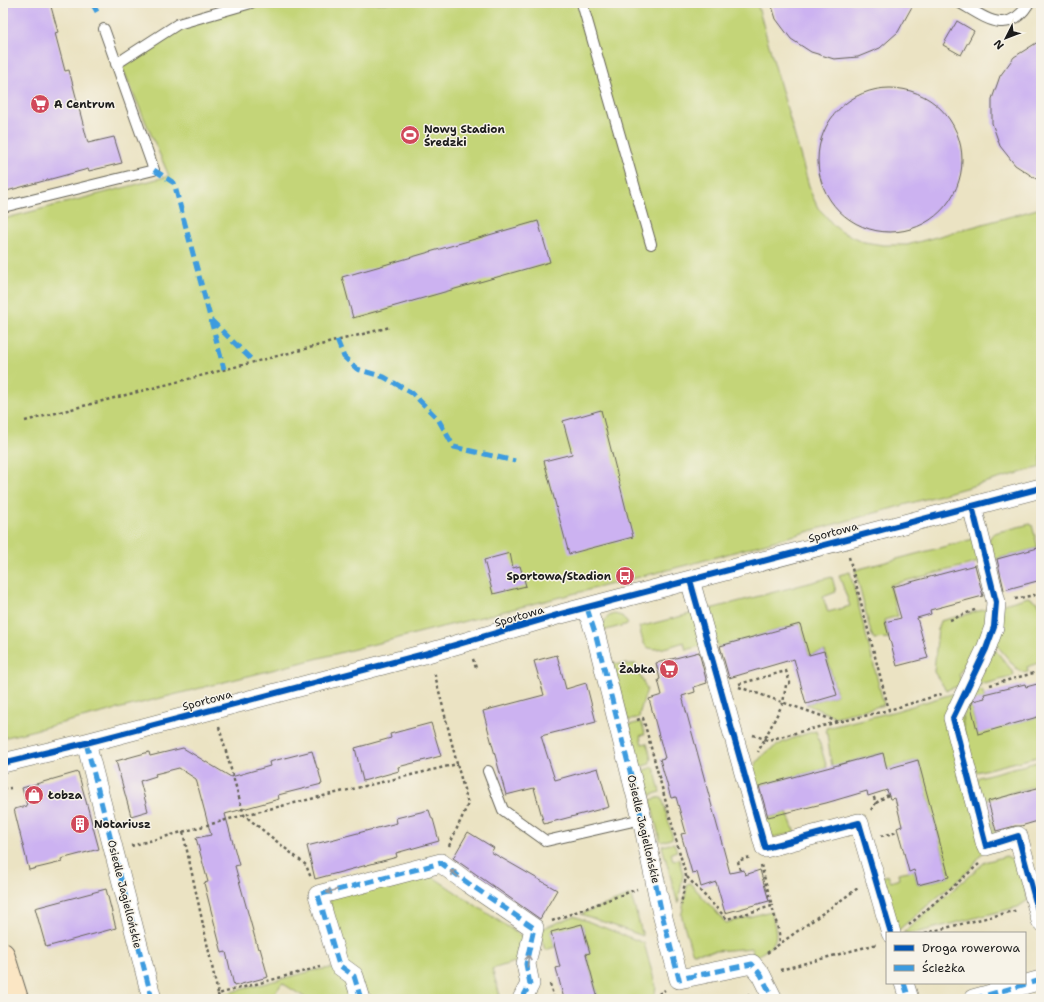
<svg xmlns="http://www.w3.org/2000/svg" width="1044" height="1002" font-family="'Shantell Sans',sans-serif">
  <style>
    .green { fill: #c4d578; stroke: #70784a }
    .building { fill: #ccb2f1 }
    .lines { fill: none; stroke-linecap: round; stroke-linejoin: round }
    .lane-casing { stroke: #646256; stroke-width: 12 }
    .street-casing { stroke: #646256; stroke-width: 20 }
    .secondary-casing { stroke: #646256; stroke-width: 24 }
    .path { stroke: #646256; stroke-width: 2.5; stroke-dasharray: 3 3; stroke-linecap: butt }
    .lane { stroke: #fff; stroke-width: 10 }
    .street { stroke: #fff; stroke-width: 19 }
    .secondary { stroke: #fbe6c4; stroke-width: 22 }
    .quiet { stroke: #3c9bdf; stroke-width: 5; stroke-dasharray: 10 5; stroke-linecap: butt }
    .cycleway-casing { stroke: #f7f3e8; stroke-width: 8 }
    .cycleway { stroke: #0057b8; stroke-width: 6 }
    .oneway { stroke: #999 }
    .labels { text-anchor: middle; stroke-width: 3; stroke-linejoin: round; paint-order: stroke }
    .poi-label { font-size: 11px; font-weight: bold; fill: #1c1c1c; stroke: #f7f3e8; text-anchor: start }
    .street-label { font-size: 11px; fill: #1c1c1c; stroke: #f7f3e8 }
  </style>
  <rect width="100%" height="100%" fill="#f7f3e8"/>
  <filter id="ink" filterUnits="userSpaceOnUse"><feTurbulence type="fractalNoise" baseFrequency=".025" numOctaves="2"/><feDisplacementMap in="SourceGraphic" scale="8" xChannelSelector="R" yChannelSelector="G"/><feConvolveMatrix kernelMatrix="1 2 1 2 8 2 1 2 1" color-interpolation-filters="sRGB"/></filter>
  <filter id="wash" filterUnits="userSpaceOnUse"><feTurbulence type="fractalNoise" baseFrequency=".012" numOctaves="4" result="noise"/><feDisplacementMap in="SourceGraphic" scale="16" xChannelSelector="R" yChannelSelector="G"/><feGaussianBlur stdDeviation="0.9" result="paint"/><feColorMatrix in="noise" values="0 0 0 0 0 0 0 0 0 0 0 0 0 0 0 0 0 1.4 0 .05"/><feComposite in="paint" operator="in"/></filter>
  <g filter="url(#wash)">
    <rect width="100%" height="100%" fill="#ebe3c3"/>
    <!-- green -->
    <path class="green" d="M237,3H757L811,193L818,208L825,215L833,225L842,232L864,242L883,245H907L1041,208V467L691,564L3,738V219L169,176L122,67L201,14Z
      M1030,524L1032,525L1038,548L993,560C991,550 985,540 994,533Z
      M977,538L983,561L890,585L898,616L884,620L889,638L874,639L871,633L855,570Z
      M850,572L884,705L835,717L806,704L837,695L825,651L809,655L800,624L718,647L706,610L832,577L836,592L823,597L828,612L850,606L839,575Z
      M1028,597L1038,602L1041,612V668L1040,669L1038,663L1027,667L1028,672C1024,674 1020,671 1016,668L995,643L1004,604Z
      M991,608L975,656L966,662L959,674L962,685L946,690L934,672L938,627L940,621Z
      M694,613L704,645L686,650L684,642C674,645 652,654 645,645C642,641 641,633 639,627Z
      M614,614L622,616L628,624L603,631C602,623 606,616 614,614Z
      M993,647L1013,672L1014,674L1011,677L984,684L983,682L981,683V685L977,686Z
      M612,662H615L617,664H636L639,674L647,689L639,715L640,717L628,721Z
      M982,690L985,698L970,703L978,733L1041,716V756L976,772L961,724L970,694Z
      M958,692L983,852L972,867L965,874L896,932L882,877L888,875L891,882L899,879L898,873L914,870L918,885L949,877L918,760L887,769L882,753L832,767L826,728L896,711Z
      M641,722L645,734L640,736L642,744L647,743L651,759L649,764L640,767L629,725Z
      M816,731L827,768L759,786H755L752,773C753,770 755,765 757,762C769,745 797,736 816,731Z
      M1041,761V784L986,800L995,833L1002,838L994,840L976,781L979,777Z
      M654,767L660,792L648,796L641,771Z
      M662,797L673,838L662,842L660,840L650,800Z
      M787,812L795,833L774,837L770,835L764,820L767,818Z
      M674,843L677,851L671,853L673,861L679,859L683,875L678,904L662,846Z
      M1006,856L1016,861L1028,900L1018,907L915,933H903L985,862Z
      M424,871L526,939L518,961L492,969L501,999H367L341,959L329,896Z
      M690,883L726,923L771,911C778,939 781,943 753,958L752,948L693,953L690,946L681,914L682,913L687,884Z
      M631,895L643,936L581,914Z
      M574,916L644,943L656,987L655,993L652,999H598L586,954L590,952L582,925L551,932L555,947L545,950L539,931L541,929Z
      M332,968L349,978L356,999H307L282,983L271,999H225L224,994L316,970Z"/>
    <g id="blocks">
      <!-- building -->
      <path class="building" d="M3,3H50L58,32L55,33L65,71L69,70L88,143L114,137L122,163L89,171L88,169L3,192Z
        M771,3H914L898,32L880,48L858,57L834,59L811,52L791,39L776,19Z
        M957,21L974,31L961,55L943,45Z
        M1041,40V182L1015,165L1000,146L992,123V99L1000,76L1014,57Z
        M818 160a72 72 0 1 1 144 0a72 72 0 1 1-144 0Z
        M538,221L550,262L353,318L342,277Z
        M601,410L633,537L569,554L544,461L572,454L563,421Z
        M1038,548L1041,561V580L1004,590L997,559Z
        M510,553L513,568L520,566L526,586L493,594L484,560Z
        M975,565L983,596L930,610L931,614L917,618L928,658L897,666L885,622L901,618L892,587Z
        M800,624L809,655L824,651L837,695L806,704L794,659L729,678L720,646Z
        M699,652L707,683L694,687L695,692L682,696L730,873L744,870L745,875L760,870L769,901L725,913L716,882L701,887L697,872L692,873L681,834L686,833L676,797L671,798L663,770L660,759L665,758L649,699L662,695L658,680L660,679L656,663Z
        M557,655L566,689L586,683L596,722L541,736L555,780L598,768L609,807L544,824L534,788L506,795L483,711L544,695L534,661Z
        M1041,683V716L978,734L971,706L973,701L985,698L984,694L1025,684L1026,687Z
        M431,723L441,756L398,767L399,771L363,781L355,748L391,738L390,734Z
        M183,748L231,777L270,766L269,762L312,751L317,768H318L322,784L278,795L279,799L225,814L239,865L235,866L258,949L260,948L268,977L234,986L226,952L222,953L204,883L208,882L196,838L211,835L196,779L179,768L155,774L156,776L140,781L148,811L131,816L116,761L149,752L150,756Z
        M883,753L887,769L918,760L949,877L918,885L914,870L909,872L903,849L897,828L902,826L895,798L890,799L887,790L868,796L867,791L826,803L768,817L759,786Z
        M78,772L99,849L61,859L62,862L29,870L14,809L27,806L22,788Z
        M1041,787V820L1021,826H1015L996,831L988,801Z
        M429,810L432,819H433L439,841L396,853L397,857L315,879L307,846L397,823L396,818Z
        M468,832L494,848L491,852L557,890L540,919L453,858Z
        M106,889L116,928L46,947L35,908Z
        M582,924L590,953L586,954L598,999H564L556,968L560,967L551,932Z"/>
    </g>
  </g>
  <g filter="url(#ink)">
    <use href="#blocks" fill-opacity="0" stroke="#646256" stroke-width="1"/>
    <g class="lines">
      <defs>
        <path id="lane" d="M582,3L651,244
          M960,3C986,18 1008,37 1029,3
          M116,64L178,24L251,3
          M3,207L154,170L104,29
          M488,771L503,810L546,841L642,819"/>
        <path id="street" d="M972,506L996,602L994,627L986,649L953,718L986,846L1018,836L1041,921
          M690,580L765,848L859,823L891,933
          M587,608L596,636L642,819L662,914L679,979L752,964L761,975L773,999
          M86,743L152,999
          M3,763L86,743L428,653L561,614L1041,488
          M904,983L909,999
          M361,999L354,976L339,965L318,895L441,863L468,883L534,928L526,964L530,984L522,999
          M973,999L1041,980"/>
        <path id="secondary" d="M3,954L17,999"/>
      </defs>
      <!-- lane casing -->
      <use href="#lane" class="lane-casing"/>
      <!-- street casing -->
      <use href="#street" class="street-casing"/>
      <!-- secondary casing -->
      <use href="#secondary" class="secondary-casing"/>
      <!-- path -->
      <path class="path" d="M25,421L390,327
        M849,557L889,710L942,694
        M1015,599L1034,595L1039,599L1041,605
        M950,620L977,609
        M473,659L476,668
        M739,684L786,671L790,683L786,685L783,703L758,752
        M990,685L1041,671
        M739,687L839,722L889,710
        M637,720L643,718L686,876L681,905
        M219,727L244,815L306,865L311,878
        M753,735L768,740L838,722
        M3,789L11,788
        M876,803L888,795
        M871,810L876,803L873,795
        M3,831L7,833
        M183,832L218,994L320,967
        M881,836L898,832
        M131,846L244,815L457,764L434,671
        M449,846L468,804L457,764
        M761,865L772,906
        M740,870L738,861L750,857
        M687,877L727,919L772,906L779,933L780,944
        M552,921L637,889
        M909,925L979,864
        M925,933L1018,910
        M767,953L858,888
        M780,970L877,944
        M550,984L554,999
        M218,994L219,999
        M656,999L657,995L665,990
        M735,999L749,995"/>
      <!-- lane -->
      <use href="#lane" class="lane"/>
      <!-- street -->
      <use href="#street" class="street"/>
      <!-- secondary -->
      <use href="#secondary" class="secondary"/>
      <!-- quiet -->
      <path class="quiet" d="M92,3L99,15
        M154,170L174,183L224,369
        M211,320L254,362
        M337,340L344,357L357,369L384,377L412,393L438,419L454,447L515,461
        M587,608L596,636L642,819L662,914L679,979L752,964L761,975L773,999
        M86,743L152,999
        M904,983L909,999
        M361,999L354,976L339,965L318,895L441,863L468,883L534,928L526,964L530,984L522,999
        M973,999L1041,980"/>
      <defs>
        <path id="cycleway" d="M972,506L996,602L994,627L986,649L953,718L986,846L1018,836L1041,921
          M690,580L765,848L859,823L891,933
          M3,763L86,743L428,653L561,614L1041,488"/>
      </defs>
      <!-- cycleway casing -->
      <use href="#cycleway" class="cycleway-casing"/>
      <!-- cycleway -->
      <use href="#cycleway" class="cycleway"/>
    </g>
    <!-- one-way arrows -->
    <defs><path id="oneway-shaft" d="M-6 0H5M1.5-3L5.5 0L1.5 3" fill="none" stroke-width="1.6" stroke-linecap="round" stroke-linejoin="round"/></defs>
    <g class="oneway">
      <use href="#oneway-shaft" transform="translate(455 874) rotate(-143)"/>
      <use href="#oneway-shaft" transform="translate(332 891) rotate(165)"/>
      <use href="#oneway-shaft" transform="translate(528 961) rotate(-84)"/>
    </g>
  </g>
  <!-- icons -->
  <defs>
    <symbol id="supermarket-disc" viewBox="-11 -11 22 22"><circle r="9.5" fill="#d1495b" stroke="#f7f3e8"/><path d="M-6-5.5h2.5l.6 2H6L4.5 2H-2.5L-4.4-4H-6ZM-1.5 3.2a1.3 1.3 0 1 0 .1 0ZM3 3.2a1.3 1.3 0 1 0 .1 0Z" fill="#fff"/></symbol>
    <symbol id="stadium-disc" viewBox="-11 -11 22 22"><circle r="9.5" fill="#d1495b" stroke="#f7f3e8"/><path d="M0-5a6.5 5 0 1 0 0 10a6.5 5 0 1 0 0-10ZM-3.5-1.8h7v3.6h-7Z" fill="#fff"/></symbol>
    <symbol id="bus-disc" viewBox="-11 -11 22 22"><circle r="9.5" fill="#d1495b" stroke="#f7f3e8"/><path d="M-5-6H5V4H4V6H2V4H-2V6H-4V4H-5ZM-3.5-4V0h7V-4ZM-3.5 1.2v1.5H-2V1.2ZM2 1.2v1.5H3.5V1.2Z" fill="#fff"/></symbol>
    <symbol id="shop-disc" viewBox="-11 -11 22 22"><circle r="9.5" fill="#d1495b" stroke="#f7f3e8"/><path d="M-5-2.5h2.3a2.7 3.5 0 0 1 5.4 0H5L5.5 6h-11ZM-1.5-2.5h3a1.5 2.3 0 0 0-3 0Z" fill="#fff"/></symbol>
    <symbol id="building-disc" viewBox="-11 -11 22 22"><circle r="9.5" fill="#d1495b" stroke="#f7f3e8"/><path d="M-4-6H4V6H1V3H-1V6H-4ZM-2.5-4.3h1.7v1.8h-1.7ZM.8-4.3h1.7v1.8H.8ZM-2.5-1h1.7V.8h-1.7ZM.8-1h1.7V.8H.8Z" fill="#fff"/></symbol>
  </defs>
  <g fill-rule="evenodd">
    <use href="#supermarket-disc" x="29" y="93" width="22" height="22"/>
    <use href="#stadium-disc" x="399" y="124" width="22" height="22"/>
    <use href="#bus-disc" x="614" y="565" width="22" height="22"/>
    <use href="#supermarket-disc" x="658" y="658" width="22" height="22"/>
    <use href="#shop-disc" x="23" y="784" width="22" height="22"/>
    <use href="#building-disc" x="69" y="813" width="22" height="22"/>
  </g>
  <g class="labels">
    <!-- poi labels -->
    <g class="poi-label">
      <text x="54" y="108">A Centrum</text>
      <text x="424" y="133">Nowy Stadion<tspan x="424" dy="13">Średzki</tspan></text>
      <text x="611" y="580" text-anchor="end">Sportowa/Stadion</text>
      <text x="655" y="673" text-anchor="end">Żabka</text>
      <text x="48" y="799">Łobza</text>
      <text x="94" y="828">Notariusz</text>
    </g>
    <!-- street labels -->
    <g class="street-label">
      <text transform="translate(833 532) rotate(-15)" y="4">Sportowa</text>
      <text transform="translate(519 616) rotate(-16)" y="4">Sportowa</text>
      <text transform="translate(207 700) rotate(-15)" y="4">Sportowa</text>
      <text transform="translate(644 829) rotate(77)" y="4">Osiedle Jagiellońskie</text>
      <text transform="translate(125 894) rotate(76)" y="4">Osiedle Jagiellońskie</text>
    </g>
  </g>
  <!-- margin -->
  <rect width="1044" height="1002" fill="none" stroke="#f7f3e8" stroke-width="16"/>
  <!-- legend -->
  <rect x="886" y="932" width="140" height="52" fill="#f7f3e8" stroke="#9f9d96"/>
  <rect x="894" y="945" width="20" height="6" fill="#0057b8" stroke="#9f9d96"/>
  <text x="922" y="952" font-size="12" fill="#1c1c1c">Droga rowerowa</text>
  <rect x="894" y="965" width="20" height="6" fill="#3c9bdf" stroke="#9f9d96"/>
  <text x="922" y="972" font-size="12" fill="#1c1c1c">Ścieżka</text>
  <!-- north arrow -->
  <g transform="translate(1006 38) rotate(228)" stroke="#f7f3e8" stroke-width="3" paint-order="stroke">
  <path d="M0-3L7 15L0 10L-7 15Z" fill="#1c1c1c"/>
  <text y="-6" font-size="11" font-weight="bold" text-anchor="middle" fill="#1c1c1c">N</text>
  </g>
</svg>
